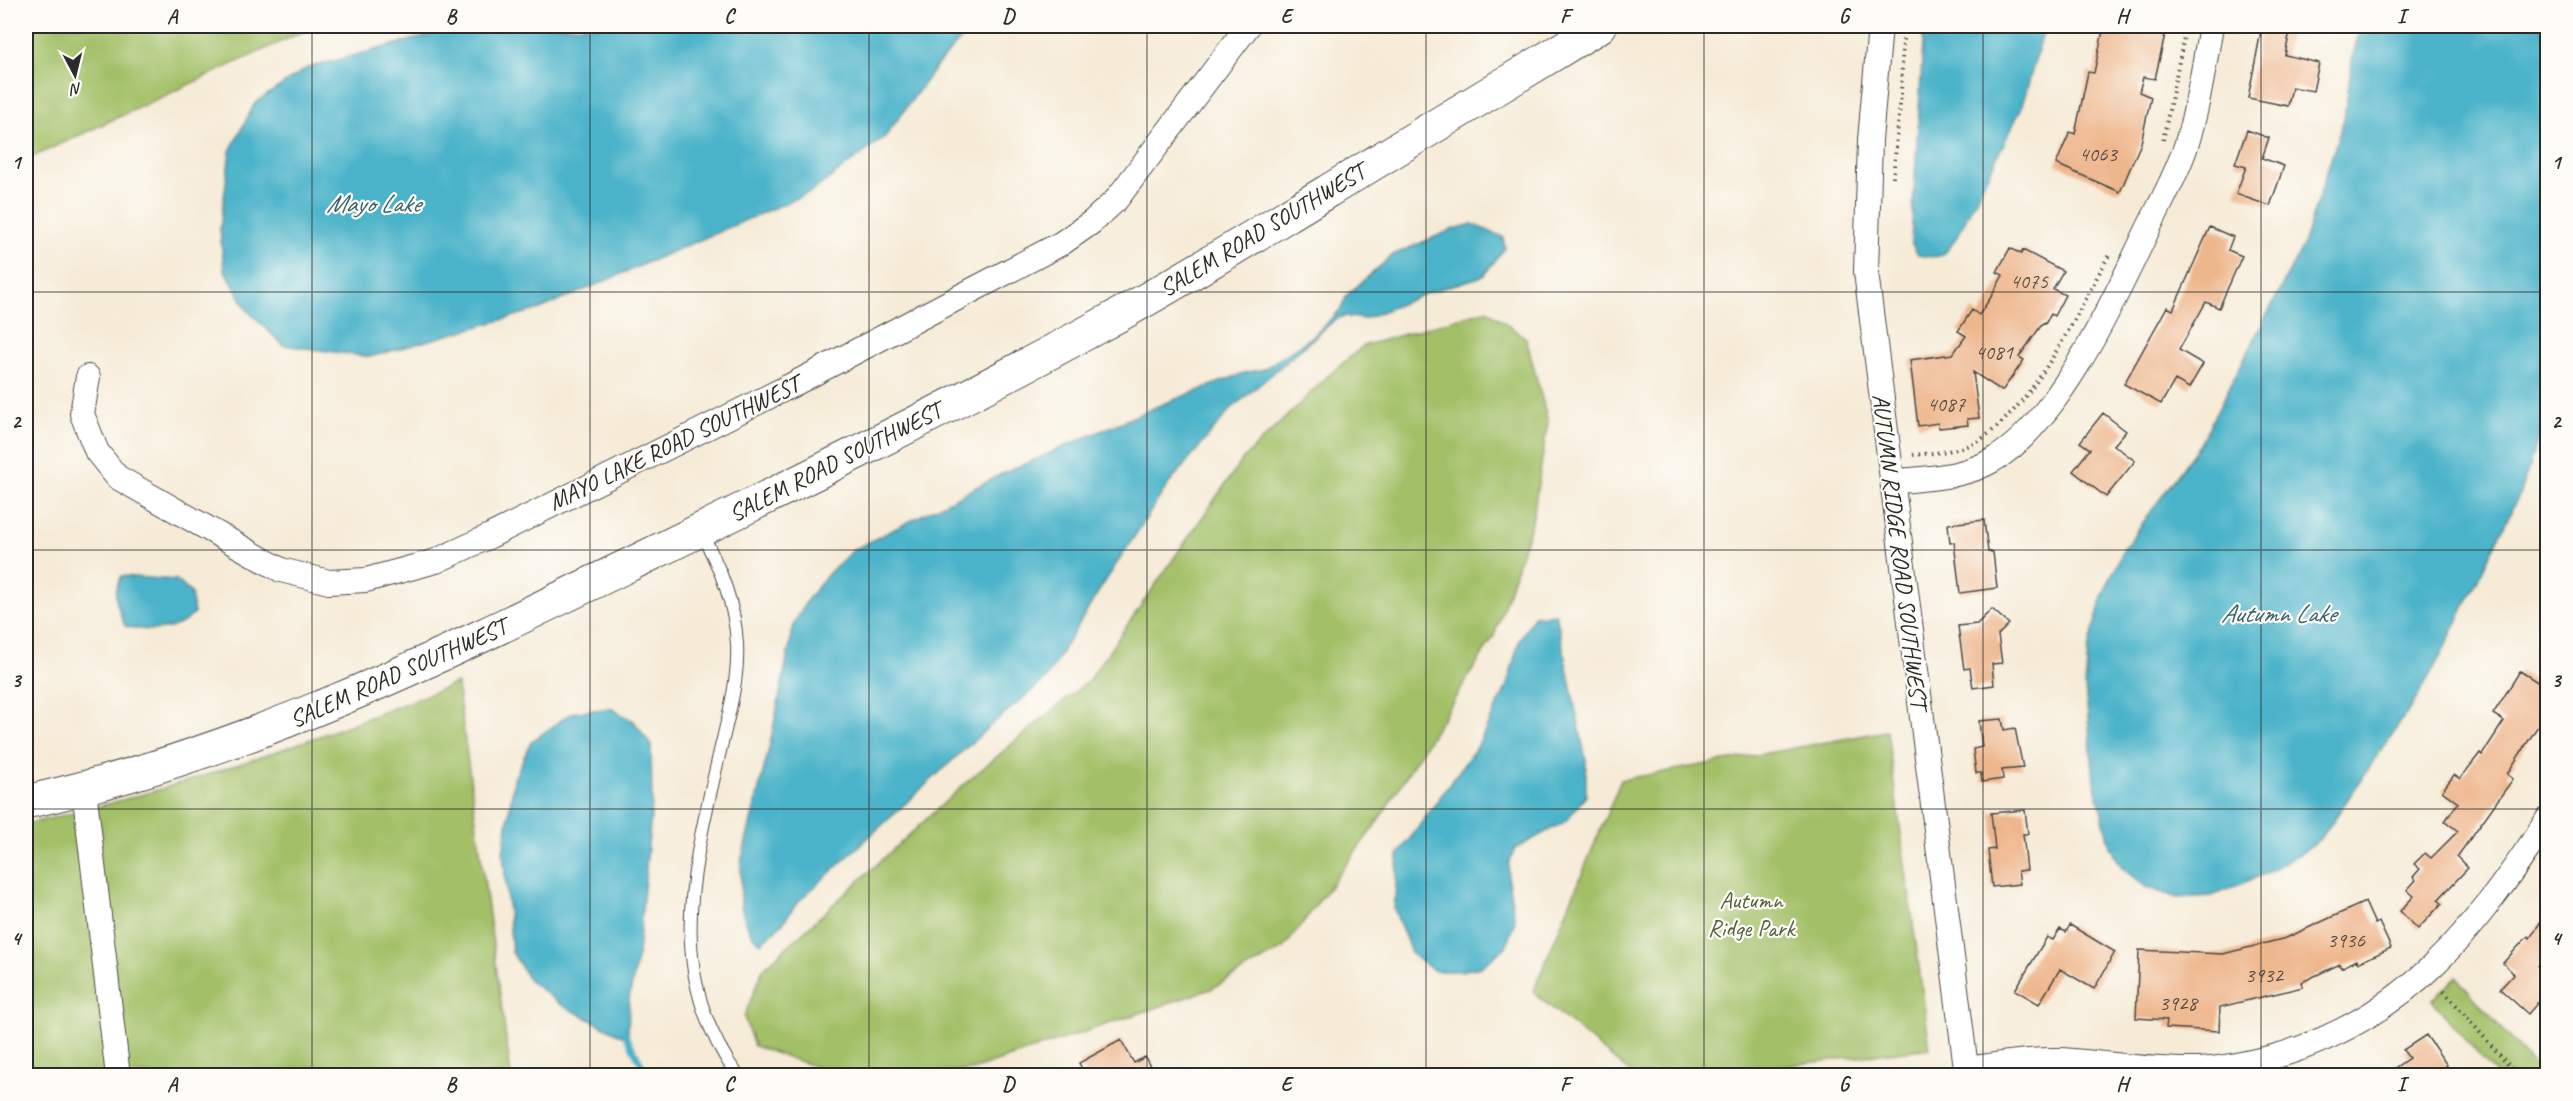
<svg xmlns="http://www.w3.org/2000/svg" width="2573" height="1101" font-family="Caveat,sans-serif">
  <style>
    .green { fill: #a3c067; stroke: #677649; stroke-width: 1.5 }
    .water { fill: #4bb3c9; stroke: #3b6f7a; stroke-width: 1.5 }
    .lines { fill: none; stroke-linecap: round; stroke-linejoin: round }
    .stream { stroke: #4bb3c9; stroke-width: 6 }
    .building { fill: #eeb68c }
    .service-casing { stroke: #494845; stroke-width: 14 }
    .minor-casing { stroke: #494845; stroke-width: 26 }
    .secondary-casing { stroke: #494845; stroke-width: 35 }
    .path { stroke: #494845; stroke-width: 4; stroke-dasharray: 1.5 4.5; stroke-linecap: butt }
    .service { stroke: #fff; stroke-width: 12 }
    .minor { stroke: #fff; stroke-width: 24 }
    .secondary { stroke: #fff; stroke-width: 33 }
    .grid { fill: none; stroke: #2b2b2b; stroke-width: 1.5; stroke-opacity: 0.55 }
    .labels { text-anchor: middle; stroke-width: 4.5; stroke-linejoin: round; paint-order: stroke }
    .number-label { font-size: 21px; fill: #5c4e43 }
    .street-label { font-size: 24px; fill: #2b2b2b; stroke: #fdfcf7 }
    .park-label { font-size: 24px; fill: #555f40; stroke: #fdfcf7 }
    .water-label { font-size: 26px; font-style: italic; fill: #38616a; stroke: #fdfcf7 }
    .neatline { fill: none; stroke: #2b2b2b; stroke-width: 2 }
    .grid-label { font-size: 20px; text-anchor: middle; font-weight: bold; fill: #2b2b2b }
  </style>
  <rect width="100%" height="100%" fill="#fdfcf7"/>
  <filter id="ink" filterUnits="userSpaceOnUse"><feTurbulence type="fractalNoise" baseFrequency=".0167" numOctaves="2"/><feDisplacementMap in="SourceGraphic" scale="12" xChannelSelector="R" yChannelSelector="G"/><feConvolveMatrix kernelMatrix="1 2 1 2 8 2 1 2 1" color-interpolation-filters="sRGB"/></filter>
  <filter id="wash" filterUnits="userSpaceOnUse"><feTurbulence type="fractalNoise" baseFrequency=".008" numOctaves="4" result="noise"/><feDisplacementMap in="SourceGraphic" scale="24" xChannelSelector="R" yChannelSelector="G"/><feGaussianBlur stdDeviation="1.35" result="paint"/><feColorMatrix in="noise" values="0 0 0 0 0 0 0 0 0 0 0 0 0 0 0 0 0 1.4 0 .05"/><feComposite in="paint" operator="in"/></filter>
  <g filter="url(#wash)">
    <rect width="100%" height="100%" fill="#f6ebd7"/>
    <!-- green -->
    <path class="green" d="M26,26H315L26,160Z
      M1487,310L1526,338L1548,422L1532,522L1494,636L1376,824L1284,948L1211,989L972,1070L912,1076L840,1075L754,1046L744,1017L763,969L970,779L1089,680L1243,459L1328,376L1363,346Z
      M457,683L511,1075H26V824C173,792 317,739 457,683Z
      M1887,731L1930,1048L1709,1075H1633L1533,992L1621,780Z
      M2456,977L2542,1075H2496L2432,1000Z"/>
    <!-- water -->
    <path class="water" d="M464,26H973L938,64L885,137L811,192L540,309L370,357L283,345L248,311L224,269L220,229L230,151L255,103L307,68Z
      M1924,26H2045L2021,109L1958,235C1945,255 1943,260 1918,255L1911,242Z
      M2361,26H2547V413L2520,493L2440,657L2417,698L2322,837L2303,852L2262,875L2212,896L2177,898L2146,887L2123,869L2110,847L2094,781L2085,686L2088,651L2102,597L2124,549L2200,444L2303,245L2344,119L2353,55Z
      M1472,224L1503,237L1505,248L1483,276L1427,293L1364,319L1344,316L1336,319L1230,410L1167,486L1097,594L1045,680L990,726L797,903L782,924L761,943L752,935L745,922L741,906V862L770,744L794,624L807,600L829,573L853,550L1004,473L1163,404L1244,373L1264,369L1313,336L1341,309L1347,295L1393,255L1451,230Z
      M122,576L176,580L191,593L194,613C177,633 149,632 125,626C118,607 110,594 122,576Z
      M1556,614L1586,760V796L1566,821L1515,849L1509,862L1508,880L1515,921L1506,947L1481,967L1460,971H1435L1412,955L1394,909L1398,855L1478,745L1506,688L1519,642L1534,616Z
      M610,708L634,721L651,745L652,804L638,954L629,999L628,1039L560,1004L529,980L512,952L503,853L514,779L531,742L571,713Z"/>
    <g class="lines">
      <!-- stream -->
      <path class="stream" d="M625,1034L648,1076"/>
    </g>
    <g id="blocks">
      <!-- building -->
      <path class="building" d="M2104,26H2167L2155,79L2143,77L2139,92L2151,97L2141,143L2120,192L2056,164L2070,132L2075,134L2088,72L2094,73Z
        M2262,26H2291L2285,55L2319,63L2313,91L2292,87L2288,106L2248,98Z
        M2247,130L2269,138L2262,158L2284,166L2270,206L2236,194L2246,167L2235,164Z
        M2210,227L2233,237L2228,250L2242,256L2219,308L2206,302L2179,350L2203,364L2189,388L2175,380L2161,404L2124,384L2167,307L2173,310Z
        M2010,248L2021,254L2023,250L2063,271L2053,289L2065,295L2054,316L2051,314L2045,324L2043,323L2019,357L2024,360L2002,391L1973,372L1979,418L1967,419L1968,425L1939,428L1938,423L1918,426L1910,360L1953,354L1966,336L1958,331L1972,310L1979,315L1991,297L2003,275L1997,272Z
        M2103,413L2126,431L2114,445L2135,461L2106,497L2073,471L2090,449L2080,442Z
        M1984,520L1988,552H1993L1997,588L1960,593L1954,542L1950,543L1948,524Z
        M1992,609L2009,624L1998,635L2002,663L1992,664L1994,685L1973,688L1970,668L1964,669L1958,626L1977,624Z
        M2520,671L2547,688V712L2507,774L2513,779L2457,857L2468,868L2438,900L2442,903L2418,929L2400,911L2414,896L2407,890L2416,880L2413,877L2420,869L2414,864L2425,853L2431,858L2458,831L2445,821L2458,803L2442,791L2454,775L2460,779L2480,753L2482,755L2504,721L2493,714Z
        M2002,719L2004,730L2015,728L2023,768L2002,770L2003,779L1982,782L1981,773H1976L1973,749L1982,747L1979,721Z
        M2025,810L2028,834H2023L2027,870L2018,871L2020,884L1992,887L1988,850L1995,849L1991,813Z
        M2365,902L2375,924L2379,922L2391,948L2358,963L2357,960L2341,968L2340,964L2302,982L2303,987L2220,1007L2219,1031L2166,1028L2167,1020L2136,1018L2139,950L2223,954L2286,938Z
        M2547,912V955L2538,966L2547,975V992L2528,1014L2500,989L2514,974L2503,963L2528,936L2530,938Z
        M2070,925L2115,952L2094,989L2060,969L2039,1004L2015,990L2047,937L2053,940L2060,929L2066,932Z
        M2426,1035L2447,1065L2431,1076H2383L2409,1058L2403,1050Z
        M1121,1040L1134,1063L1145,1057L1155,1076H1086L1079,1063Z"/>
    </g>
  </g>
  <g filter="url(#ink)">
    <use href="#blocks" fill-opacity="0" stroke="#494845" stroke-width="1.5"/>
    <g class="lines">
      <defs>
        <path id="service" d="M701,532C720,568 735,603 737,644C739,680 728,717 720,751C694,865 662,972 738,1076"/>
        <path id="minor" d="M1880,26L1870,140L1866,272L1967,1076
          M88,377L82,414L97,452L117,477L281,570L329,582L366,580L436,561L490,536L792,385L1062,243L1092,222L1116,200L1248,26
          M1892,482C1926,478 1963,478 1993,460C2058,423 2114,300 2146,233C2160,204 2176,176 2186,146C2198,107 2204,66 2211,26
          M84,789L118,1076
          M1966,1069C1997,1065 2029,1059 2061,1060C2106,1063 2151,1071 2197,1070C2223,1069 2248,1063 2273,1057C2406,1020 2475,929 2548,819"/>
        <path id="secondary" d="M26,802C246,753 440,657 641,559C795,484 949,408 1099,326C1177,284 1252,237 1328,191C1419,136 1510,81 1600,26"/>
      </defs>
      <!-- service casing -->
      <use href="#service" class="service-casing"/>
      <!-- minor casing -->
      <use href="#minor" class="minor-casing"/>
      <!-- secondary casing -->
      <use href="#secondary" class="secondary-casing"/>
      <!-- path -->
      <path class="path" d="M2163,140L2186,27
        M1893,178L1901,95L1903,39
        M1913,455C1935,453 1966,451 1984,437C2039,398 2077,313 2109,255
        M2444,991L2518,1076"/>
      <!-- service -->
      <use href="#service" class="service"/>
      <!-- minor -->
      <use href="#minor" class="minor"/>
      <!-- secondary -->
      <use href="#secondary" class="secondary"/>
    </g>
  </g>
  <!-- grid -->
  <path class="grid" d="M312,26V1076M590,26V1076M869,26V1076M1147,26V1076M1426,26V1076M1704,26V1076M1983,26V1076M2261,26V1076M26,292H2548M26,550H2548M26,809H2548"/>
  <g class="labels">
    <!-- number labels -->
    <g class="number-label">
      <text x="2098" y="161">4063</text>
      <text x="2029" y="288">4075</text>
      <text x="1994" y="359">4081</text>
      <text x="1946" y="411">4087</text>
      <text x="2346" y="947">3936</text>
      <text x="2264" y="982">3932</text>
      <text x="2178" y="1010">3928</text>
    </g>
    <!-- street labels -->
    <g class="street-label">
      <text transform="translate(1262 230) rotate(-31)" y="8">SALEM ROAD SOUTHWEST</text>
      <text transform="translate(674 443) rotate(-26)" y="8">MAYO LAKE ROAD SOUTHWEST</text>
      <text transform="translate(835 462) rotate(-27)" y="8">SALEM ROAD SOUTHWEST</text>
      <text transform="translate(1900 551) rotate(83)" y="8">AUTUMN RIDGE ROAD SOUTHWEST</text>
      <text transform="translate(398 673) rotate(-24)" y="8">SALEM ROAD SOUTHWEST</text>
    </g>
    <!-- park labels -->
    <g class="park-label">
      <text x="1751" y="908">Autumn<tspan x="1751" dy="28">Ridge Park</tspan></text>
    </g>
    <!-- water labels -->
    <g class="water-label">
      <text x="373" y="212">Mayo Lake</text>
      <text x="2278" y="622">Autumn Lake</text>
    </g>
  </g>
  <!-- margin -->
  <rect width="2573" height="1101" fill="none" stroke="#fdfcf7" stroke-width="66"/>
  <!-- north arrow -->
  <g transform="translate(75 75) rotate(173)" stroke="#fdfcf7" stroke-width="4.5" paint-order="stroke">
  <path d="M0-4.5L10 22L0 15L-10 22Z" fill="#2b2b2b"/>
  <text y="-9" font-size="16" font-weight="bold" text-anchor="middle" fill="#2b2b2b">N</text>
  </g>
  <rect x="33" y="33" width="2507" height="1035" class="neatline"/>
  <g class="grid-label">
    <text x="172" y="23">A</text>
    <text x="451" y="23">B</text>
    <text x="729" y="23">C</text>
    <text x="1008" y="23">D</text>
    <text x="1286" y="23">E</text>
    <text x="1565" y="23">F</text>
    <text x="1844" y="23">G</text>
    <text x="2122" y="23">H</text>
    <text x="2401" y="23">I</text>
    <text x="16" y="169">1</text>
    <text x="2556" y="169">1</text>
    <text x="16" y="428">2</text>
    <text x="2556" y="428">2</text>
    <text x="16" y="687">3</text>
    <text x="2556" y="687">3</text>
    <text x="16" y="945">4</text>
    <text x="2556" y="945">4</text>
    <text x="172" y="1091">A</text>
    <text x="451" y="1091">B</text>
    <text x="729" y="1091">C</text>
    <text x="1008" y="1091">D</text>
    <text x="1286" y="1091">E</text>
    <text x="1565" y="1091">F</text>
    <text x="1844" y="1091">G</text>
    <text x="2122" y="1091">H</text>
    <text x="2401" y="1091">I</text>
  </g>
</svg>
